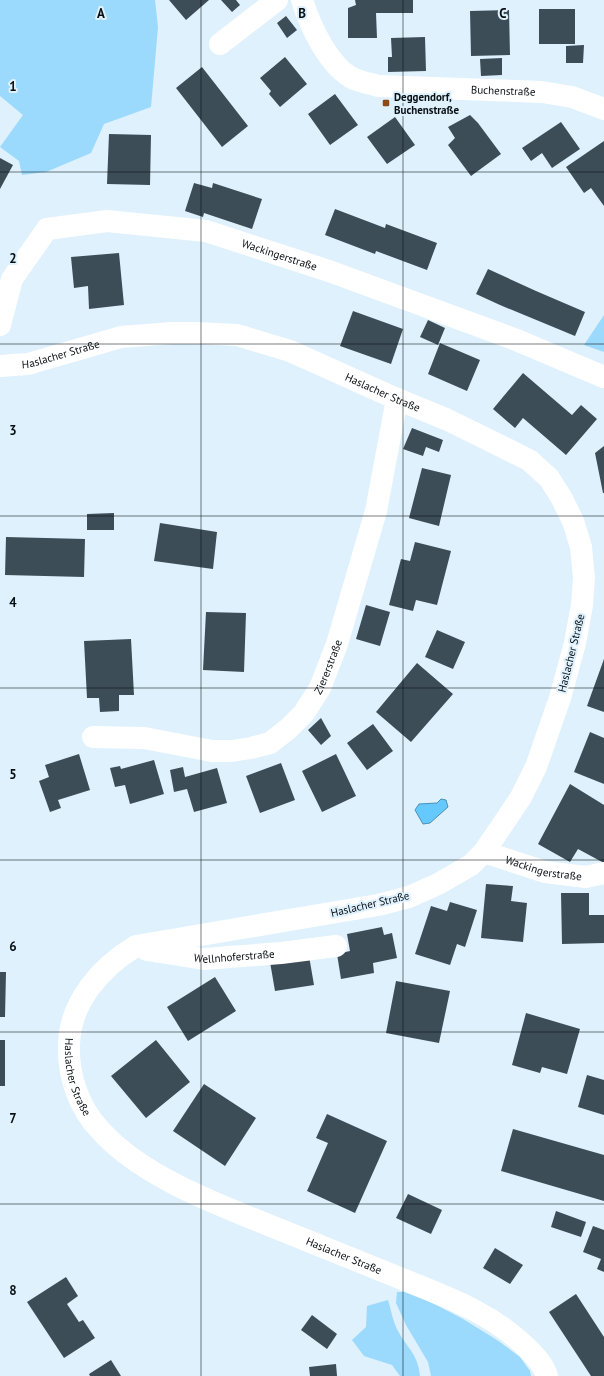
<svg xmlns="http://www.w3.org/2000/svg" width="604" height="1376" font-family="'PT Sans',sans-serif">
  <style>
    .green { fill: #9bd9fd }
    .water { fill: #66c9fe; stroke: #4a91b7 }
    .building { fill: #3d4d57 }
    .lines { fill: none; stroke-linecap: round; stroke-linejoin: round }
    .minor { stroke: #fff; stroke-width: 22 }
    .grid { fill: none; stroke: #080f12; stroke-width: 1; stroke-opacity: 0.55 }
    .poi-dot { fill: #8c4b17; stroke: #def1fd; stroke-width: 1.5 }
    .labels { text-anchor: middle; stroke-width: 4; stroke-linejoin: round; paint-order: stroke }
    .street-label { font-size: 11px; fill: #080f12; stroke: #def1fd }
    .poi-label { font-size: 11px; font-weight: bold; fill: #080f12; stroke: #def1fd; text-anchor: start }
    .grid-label { font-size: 13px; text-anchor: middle; font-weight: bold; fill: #080f12; stroke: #def1fd; stroke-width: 4; stroke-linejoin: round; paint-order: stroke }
  </style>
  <rect width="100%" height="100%" fill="#def1fd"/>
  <!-- green -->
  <path class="green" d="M0,0H155L158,27L151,107L104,124L91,153L46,172L22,175L19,161L0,147L23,115L0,96Z
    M604,315V352L584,345Z
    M404,1288L463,1319L497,1340L520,1357L530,1371L531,1376H431L428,1362L406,1325L396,1303L397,1292H403Z
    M388,1300C391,1310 393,1322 398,1331C407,1348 418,1354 420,1376H400L392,1365L364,1356L352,1340L366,1327L367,1306Z"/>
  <!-- water -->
  <path class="water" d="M441,799L446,800L448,807L430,823L423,824L415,810L419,804L437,803Z"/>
  <!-- building -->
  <path class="building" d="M169,0H209L186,20Z
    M221,0H236L240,5L232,12Z
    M355,0H413V13H376L377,38H348V8L356,5Z
    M539,9H575V44H539Z
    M509,10L510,55L471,56L470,11Z
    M286,16L297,30L287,38L277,23Z
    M425,37L426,71L388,72V57H392L391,38Z
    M584,45L583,63H566V46Z
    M285,57L307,84L280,107L269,94L271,91L260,78Z
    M502,58V75L481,76L480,59Z
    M202,67L248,126L222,147L176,88Z
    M335,94L358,125L330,145L308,114Z
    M470,115L478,123L501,154L471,176L448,145L455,138L448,127Z
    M395,117L415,145L387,164L367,137Z
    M561,122L580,149L552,168L542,153L531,161L522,148Z
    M109,134L151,135L150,185L107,184Z
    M604,141V206L591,188L584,193L566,167Z
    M0,158L13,165L0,189Z
    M194,183L212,188L213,183L262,199L252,229L204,213L203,217L185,211Z
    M335,209L385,228L386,224L437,243L427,270L376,251L375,254L325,235Z
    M119,253L124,305L89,309L88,286L74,288L71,257Z
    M488,269L536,291L585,312L575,336L500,305L476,294Z
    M353,311L403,329L391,364L340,346Z
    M428,320L445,328L438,345L420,337Z
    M440,343L480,360L467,391L428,374Z
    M523,373L572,415L581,405L597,419L566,455L523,418L515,428L493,409Z
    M412,428L443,440L439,452L426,447L423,456L403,449Z
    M604,446V493H603L595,453Z
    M422,468L451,475L439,526L409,518Z
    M114,513V530H87V514Z
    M160,523L217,532L213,569L154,561Z
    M6,537L85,539L84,577L5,575Z
    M415,542L451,551L437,605L416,600L413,611L389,605L401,559L410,561Z
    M366,605L390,612L380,646L356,639Z
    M206,612L246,613L244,672L203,670Z
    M437,630L465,642L453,669L425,657Z
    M131,639L134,695H119V711L100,712L99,698H87L84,641Z
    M604,659V712L587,706Z
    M417,663L453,694L411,742L376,712Z
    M321,718L331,736L321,745L308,730Z
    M373,724L393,751L367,770L347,743Z
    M590,732L604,738V784L574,772Z
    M79,754L90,790L58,800L61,808L50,812L39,781L49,777L45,765Z
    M336,754L356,796L322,812L302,771Z
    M154,760L164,794L130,804L125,785L115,787L110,768L120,766L121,769Z
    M281,763L295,800L260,813L246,776Z
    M183,767L185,777L217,768L227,803L194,812L187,789L174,792L170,770Z
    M570,784L604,805V863L578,849L570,862L538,844Z
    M486,884L513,886L511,901L527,903L523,942L481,938Z
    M561,893H589V915H604V943L562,944Z
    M450,902L477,910L465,947L457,944L450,965L415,954L431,906L447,911Z
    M382,927L384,935L392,933L397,958L373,963L374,973L341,979L337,954L350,951L347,934Z
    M309,956L314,985L275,991L270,962Z
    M0,972H6L5,1017H0Z
    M215,977L236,1011L188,1041L167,1007Z
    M396,981L450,991L439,1043L386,1033Z
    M526,1013L580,1029L567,1074L542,1067L540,1073L512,1065Z
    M0,1040H5V1086H0Z
    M156,1040L190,1082L146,1118L111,1076Z
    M587,1075L604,1080V1115L578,1107Z
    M204,1084L256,1118L225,1166L173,1131Z
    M327,1114L387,1141L355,1213L307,1191L328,1143L316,1138Z
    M513,1129L604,1155V1201L501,1171Z
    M408,1194L442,1210L431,1234L396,1218Z
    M556,1211L586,1222L581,1237L551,1227Z
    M593,1226L604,1230V1272L597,1269L601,1259L583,1252Z
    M495,1248L523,1265L510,1284L483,1268Z
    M66,1277L78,1296L67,1304L79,1322L83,1320L95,1338L64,1358L27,1302Z
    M576,1294L604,1337V1376H591L549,1312Z
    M312,1315L337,1334L327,1349L301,1330Z
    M111,1360L121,1376H90L89,1374Z
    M336,1364L337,1376H310L309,1367Z"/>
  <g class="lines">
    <!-- minor -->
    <g class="minor">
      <path id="s1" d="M302,0C310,26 329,67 354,79C362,82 371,84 378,86L542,92L572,97L604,109"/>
      <path d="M220,44L277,0"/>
      <path id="s2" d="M0,325L12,279L47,229L107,221L206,231L329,271L514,339L604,377"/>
      <path id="s3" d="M0,366L28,364L121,337L172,333H196L237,335L290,351L397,399L448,420L529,460L549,478L561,497L573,521L581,547L584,578L582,605L575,643L560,698L536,767L521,797L505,821L484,852L471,865L438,884L409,897L378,905L136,946C101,967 69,1003 69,1046C68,1076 79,1108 100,1130C142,1177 219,1205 276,1228C323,1247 370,1266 417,1285C457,1301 494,1316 526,1347C535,1356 543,1364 547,1376"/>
      <path id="s4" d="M93,737L144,738L212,751H232L251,748L270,743L288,729L304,713L320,688L337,644L376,511L397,399"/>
      <path id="s5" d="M484,852L545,872L586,877L604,873"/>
      <path id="s6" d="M147,950L204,959L281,953L336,946"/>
    </g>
  </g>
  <!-- grid -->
  <path class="grid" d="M201,0V1376M403,0V1376M0,172H604M0,344H604M0,516H604M0,688H604M0,860H604M0,1032H604M0,1204H604"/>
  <!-- markers -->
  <rect class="poi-dot" x="382" y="99" width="8" height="8" rx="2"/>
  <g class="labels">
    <!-- street labels -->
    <g class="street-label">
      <text dy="4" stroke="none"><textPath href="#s1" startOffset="247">Buchenstraße</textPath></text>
      <text dy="4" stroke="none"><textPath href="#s2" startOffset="346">Wackingerstraße</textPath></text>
      <text dy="4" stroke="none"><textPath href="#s3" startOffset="62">Haslacher Straße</textPath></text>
      <text dy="4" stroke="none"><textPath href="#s3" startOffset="398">Haslacher Straße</textPath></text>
      <text transform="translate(571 653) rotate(-76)" y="4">Haslacher Straße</text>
      <text dy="4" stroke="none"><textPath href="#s4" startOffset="277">Ziererstraße</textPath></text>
      <text dy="4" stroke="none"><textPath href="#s5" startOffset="62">Wackingerstraße</textPath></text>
      <text transform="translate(370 904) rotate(-13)" y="4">Haslacher Straße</text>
      <text dy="4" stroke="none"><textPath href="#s6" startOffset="88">Wellnhoferstraße</textPath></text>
      <text dy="4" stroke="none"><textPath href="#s3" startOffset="1513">Haslacher Straße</textPath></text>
      <text dy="4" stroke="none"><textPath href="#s3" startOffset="1849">Haslacher Straße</textPath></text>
    </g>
    <!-- poi labels -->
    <g class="poi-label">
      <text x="394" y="101">Deggendorf,<tspan x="394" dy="13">Buchenstraße</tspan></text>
    </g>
  </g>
  <g class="grid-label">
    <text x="101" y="18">A</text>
    <text x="302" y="18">B</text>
    <text x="503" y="18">C</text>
    <text x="13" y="91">1</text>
    <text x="13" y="263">2</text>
    <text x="13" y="435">3</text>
    <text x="13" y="607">4</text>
    <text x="13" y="779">5</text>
    <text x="13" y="951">6</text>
    <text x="13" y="1123">7</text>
    <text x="13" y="1295">8</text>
  </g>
</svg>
